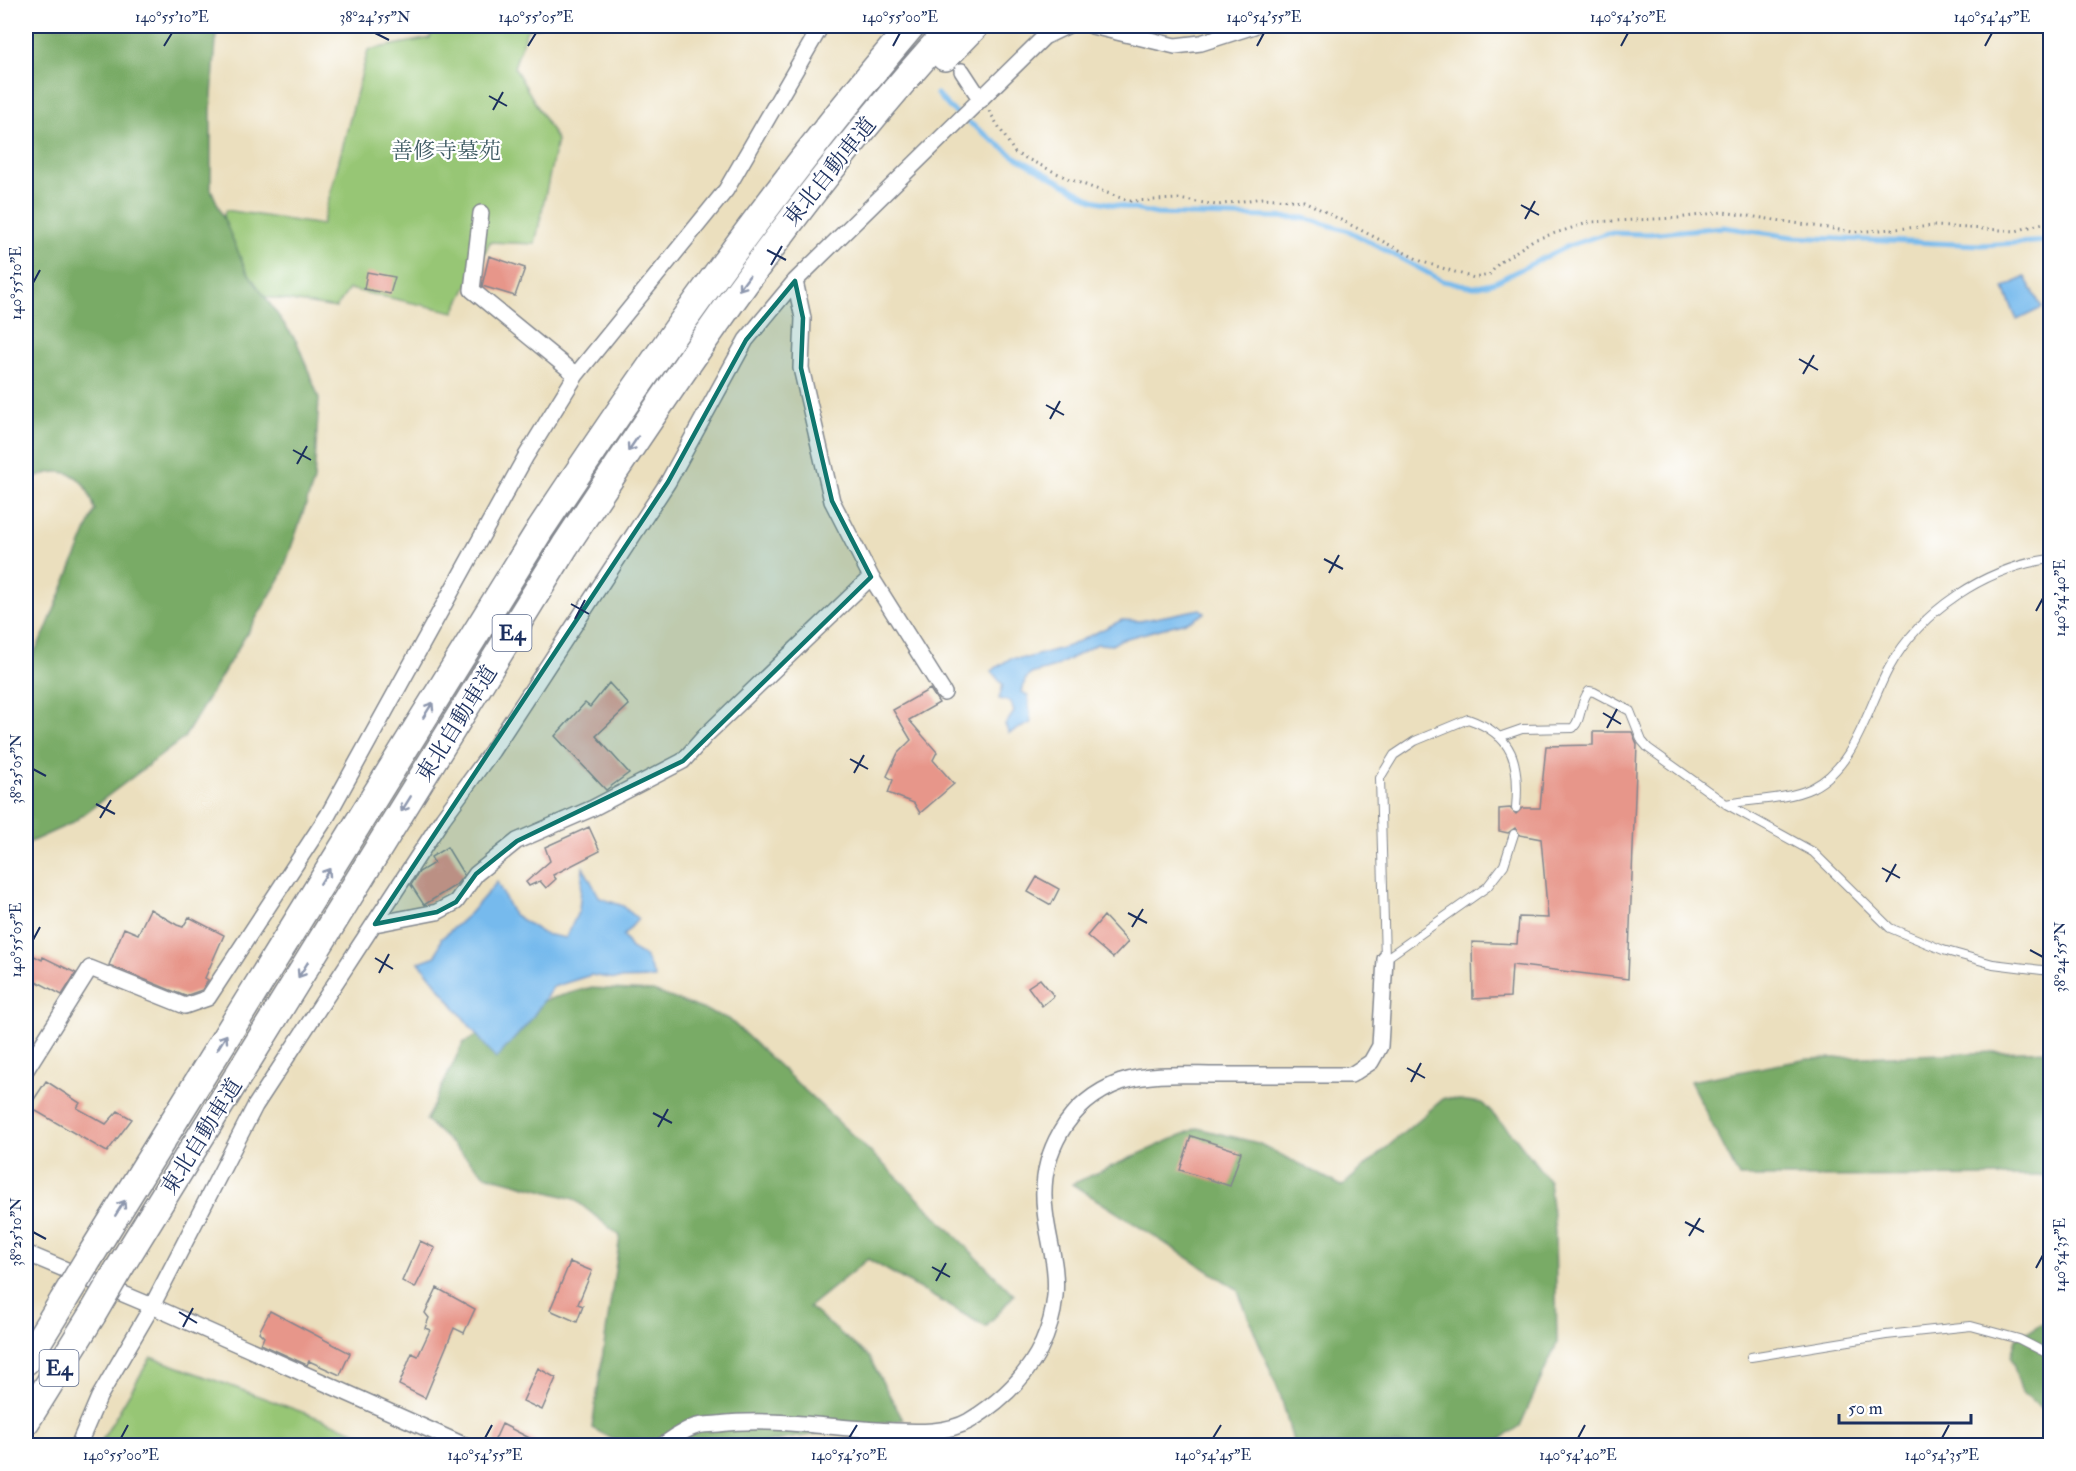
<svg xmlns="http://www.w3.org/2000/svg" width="2076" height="1471" font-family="'IM FELL Double Pica','Noto Serif JP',serif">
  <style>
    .green { fill: #97c674; stroke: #597a69; stroke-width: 1.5 }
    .forest { fill: #79ab66; stroke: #4a6d62; stroke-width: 1.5 }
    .water { fill: #76baed; stroke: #4874a6; stroke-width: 1.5 }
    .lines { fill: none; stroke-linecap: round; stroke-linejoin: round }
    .stream { stroke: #76baed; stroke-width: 5 }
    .building { fill: #e7968a }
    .service-casing { stroke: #83878e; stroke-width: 10 }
    .minor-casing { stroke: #83878e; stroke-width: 18 }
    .motorway-casing { stroke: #83878e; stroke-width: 30 }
    .path { stroke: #83878e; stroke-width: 3; stroke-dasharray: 1.5 4.5; stroke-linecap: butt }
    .service { stroke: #fff; stroke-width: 8 }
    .minor { stroke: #fff; stroke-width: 15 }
    .motorway { stroke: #fff; stroke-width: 27 }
    .motorway-bridge-casing { stroke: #83878e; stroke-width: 30; stroke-linecap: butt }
    .motorway-bridge { stroke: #fff; stroke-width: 27 }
    .oneway { stroke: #8d97ae }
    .marked { fill: #0f766e; fill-opacity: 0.2; stroke: #0f766e; stroke-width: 4.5; stroke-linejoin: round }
    .ticks { fill: none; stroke: #1b2f5e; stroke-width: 2 }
    .labels { text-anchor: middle; stroke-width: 4.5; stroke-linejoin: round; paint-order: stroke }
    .shield { fill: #fff; stroke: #5f6d8e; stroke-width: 1.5 }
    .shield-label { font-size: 21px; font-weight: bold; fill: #1b2f5e }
    .park-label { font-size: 22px; fill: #405c65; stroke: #fff }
    .street-label { font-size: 22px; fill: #1b2f5e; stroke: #fff }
    .neatline { fill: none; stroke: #1b2f5e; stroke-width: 2 }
    .ticks-label { font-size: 15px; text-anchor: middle; fill: #1b2f5e }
  </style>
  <rect width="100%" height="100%" fill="#fff"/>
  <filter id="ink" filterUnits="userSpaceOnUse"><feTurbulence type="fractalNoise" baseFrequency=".0167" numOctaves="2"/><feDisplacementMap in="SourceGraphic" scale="12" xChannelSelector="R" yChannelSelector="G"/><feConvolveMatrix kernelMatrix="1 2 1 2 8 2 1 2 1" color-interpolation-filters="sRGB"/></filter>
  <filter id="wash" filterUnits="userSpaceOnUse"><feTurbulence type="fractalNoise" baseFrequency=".008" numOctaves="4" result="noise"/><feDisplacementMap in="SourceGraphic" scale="24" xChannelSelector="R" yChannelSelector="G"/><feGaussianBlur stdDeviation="1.35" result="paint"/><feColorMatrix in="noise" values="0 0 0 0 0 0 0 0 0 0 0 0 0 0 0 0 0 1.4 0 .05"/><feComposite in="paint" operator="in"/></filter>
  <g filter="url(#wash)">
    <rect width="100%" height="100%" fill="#ebdfbe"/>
    <!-- green -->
    <path class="green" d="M433,26H542L527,30L514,67L557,140L535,244L490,242L454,312L349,289L336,308L240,293L210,250L226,210L322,225L368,50L430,38Z
      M151,1357L393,1445H99Z"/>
    <!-- forest -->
    <path class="forest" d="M26,26H217L211,110V189L246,270L297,342L319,398L314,481L281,577L184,738L72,823L26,844V668L45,632L95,510C84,469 61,464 26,481Z
      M588,988L653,991L729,1019L900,1180L1014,1295L986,1327L868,1259L809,1307L869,1357L903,1420L751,1445H624L592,1428L620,1236L574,1199L485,1175L426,1120L463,1043L532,1004Z
      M2050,1050V1176L1739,1177L1690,1081L1808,1059Z
      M1444,1098L1482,1103L1516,1138L1549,1181L1555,1232L1557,1343L1520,1426L1492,1445H1294L1281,1397L1237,1289L1072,1184L1197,1128L1258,1143L1342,1186Z
      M2050,1319V1414L2022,1393L2011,1357L2016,1338Z"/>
    <!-- water -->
    <path class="water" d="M2025,277L2042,308L2017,320L2004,288Z
      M1200,609L1205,613L1193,620L1120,640L1112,645L1097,644L1055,667L1031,674L1025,680L1022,692L1028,696L1031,723L1009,733L1005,725L1014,712L1011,702L999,699L1003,685L991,671L1011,658H1027L1069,646L1122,620L1140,621Z
      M583,867L600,898L623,906L638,919L623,936L631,948L645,956L655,978L615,979L591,975L553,987L529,1022L496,1059L419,962L436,956L441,939L470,913L497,882L513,914L544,934L566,938L579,910Z"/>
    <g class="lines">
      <!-- stream -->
      <path class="stream" d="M937,94L950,108L1014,156L1093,200L1156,214L1304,218L1349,231L1443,281L1474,287L1495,282L1568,246L1607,233L1648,234L1723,227L1793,237L1981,245L2050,241"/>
    </g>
    <g id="blocks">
      <!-- building -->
      <path class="building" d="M489,256L525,268L515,296L482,286Z
        M367,272L395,277L390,294L364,289Z
        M609,683L629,705L596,736L629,773L606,790L555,736L585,703L590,707Z
        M930,689L939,703L909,720L937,752L933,760L954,784L920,813L914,803L888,793L893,780L887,776L898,753L911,740L893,710Z
        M1593,732H1632L1637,744L1628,979L1512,965L1510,997L1473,999L1472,942L1517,944L1519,917L1548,918L1541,839L1520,835L1515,828L1508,833L1499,831V809L1510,808L1516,814L1522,808H1540L1546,746L1593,745Z
        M589,827L600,851L553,875L556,879L546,888L540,881L529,886L526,882L550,861L545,847Z
        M447,847L464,875L456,885L424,905L411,885L419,872L434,863L431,857Z
        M1037,877L1059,889L1051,905L1028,892Z
        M150,909L177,925L183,927L189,917L224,935L205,978L208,980L202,990L185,996L109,965L124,928L138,934Z
        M1104,916L1128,942L1113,958L1087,936Z
        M26,952L42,960L43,957L76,973L62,995L36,981L26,1002Z
        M1040,979L1054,996L1042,1006L1028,987Z
        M46,1081L80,1103L77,1108L106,1124L118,1111L132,1119L107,1152L29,1107Z
        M1191,1136L1241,1152L1230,1186L1180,1170Z
        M420,1241L435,1248L415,1288L402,1281Z
        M570,1262L592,1271L578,1304L583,1306L577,1322L550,1310Z
        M437,1288L475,1309L464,1333L454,1328L425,1398L399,1385L412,1353L418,1356L430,1330L425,1328L429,1318L425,1313Z
        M270,1311L350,1353L340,1375L309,1361L307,1365L261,1344L264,1337L259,1332Z
        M538,1368L556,1378L542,1410L523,1401Z
        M502,1424L545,1446H492Z"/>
    </g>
  </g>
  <g filter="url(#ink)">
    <use href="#blocks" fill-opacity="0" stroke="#83878e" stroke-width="1.5"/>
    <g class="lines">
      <defs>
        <path id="service" d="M1499,737L1522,729L1573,728C1583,718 1579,702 1589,691L1594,692L1630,711L1642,741L1648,748L1726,804L1813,852L1890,928L1943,950L1993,964L2050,971
          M1726,804C1751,800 1790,799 1812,788C1856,766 1867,708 1889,668C1921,610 1985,568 2050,559
          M1514,834L1504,865L1487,887L1385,959L1380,778L1394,755L1415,741L1468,719C1514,735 1520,763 1516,808
          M1751,1357L1886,1335L1971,1326L2019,1339L2050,1355"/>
        <path id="minor" d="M1092,26L1175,46L1201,43L1254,26
          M962,71L981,100
          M481,213L472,290L576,375
          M795,281L803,318L801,368L832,501L871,577L944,693
          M375,924L437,912L456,902L476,874L517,841L593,808L683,761L706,735L871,577
          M26,1070L90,968L185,1006L208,998L328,815L526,456L576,375L726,190L821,26
          M26,1253L152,1306L466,1446
          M78,1446L99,1397L152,1306L255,1106L443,818L492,751L668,482L746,340L795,281L1044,37L1067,26
          M661,1446C671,1440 683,1430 694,1427C701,1424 711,1425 718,1424C776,1417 836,1429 895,1431C918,1432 948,1433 969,1421C1016,1392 1050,1352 1055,1296C1058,1266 1048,1240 1045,1211C1038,1155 1067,1102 1121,1082C1151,1072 1186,1075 1217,1075C1261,1075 1306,1075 1351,1075L1371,1062L1380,1046L1385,959"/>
        <path id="motorway" d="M945,57L975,26
          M89,1258L541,528C656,355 776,185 911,26
          M117,1272L565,546C684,365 806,186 952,26
          M26,1361L63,1301
          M26,1421L92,1315"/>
      </defs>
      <!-- service casing -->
      <use href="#service" class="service-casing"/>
      <!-- minor casing -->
      <use href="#minor" class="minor-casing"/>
      <!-- motorway casing -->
      <use href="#motorway" class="motorway-casing"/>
      <!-- path -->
      <path class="path" d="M989,111L1015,153L1069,179L1129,201L1178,199L1217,205L1262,198L1304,201L1423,262L1474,278L1489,275L1499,263L1533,240L1591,222L1678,218L1723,212L1853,232L1935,226L2016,231L2050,221"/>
      <!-- service -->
      <use href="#service" class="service"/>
      <!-- minor -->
      <use href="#minor" class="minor"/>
      <!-- motorway -->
      <use href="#motorway" class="motorway"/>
      <defs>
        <path id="motorway-bridge" d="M63,1301L89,1258
          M92,1315L117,1272"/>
      </defs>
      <!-- motorway-bridge casing -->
      <use href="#motorway-bridge" class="motorway-bridge-casing"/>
      <!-- motorway-bridge -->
      <use href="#motorway-bridge" class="motorway-bridge"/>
    </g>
    <!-- one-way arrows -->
    <defs><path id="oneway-shaft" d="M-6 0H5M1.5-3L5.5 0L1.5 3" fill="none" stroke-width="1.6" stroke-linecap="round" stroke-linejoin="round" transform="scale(1.5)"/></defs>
    <g class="oneway">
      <use href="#oneway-shaft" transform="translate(744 283) rotate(126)"/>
      <use href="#oneway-shaft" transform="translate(633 444) rotate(124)"/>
      <use href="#oneway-shaft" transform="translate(428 710) rotate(-58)"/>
      <use href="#oneway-shaft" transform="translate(406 804) rotate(122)"/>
      <use href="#oneway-shaft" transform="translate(325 876) rotate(-58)"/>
      <use href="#oneway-shaft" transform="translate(303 970) rotate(122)"/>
      <use href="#oneway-shaft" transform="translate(222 1042) rotate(-58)"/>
      <use href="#oneway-shaft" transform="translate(120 1208) rotate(-58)"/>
    </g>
  </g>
  <!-- marked area -->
  <path class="marked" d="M795,281L803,318L801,368L832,501L871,577L683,761L517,841L476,874L456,902L437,912L375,924L668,482L746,340Z"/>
  <!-- ticks -->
  <path class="ticks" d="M375,33L389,40M164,46L172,33M528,46L536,33M893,46L900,33M1257,46L1264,33M1621,46L1628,33M1985,46L1992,33M489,96L507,106M493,110L503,92M1521,205L1539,215M1525,219L1535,201M767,250L786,260M771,265L782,246M33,283L40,270M1799,359L1818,370M1803,374L1814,355M1046,405L1064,415M1050,419L1060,401M293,450L311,460M297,464L307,446M1324,559L1343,569M1329,573L1339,555M571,604L589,614M2036,611L2043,598M575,619L585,600M1603,713L1621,724M1607,728L1617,709M850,759L868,769M33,769L46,776M854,773L864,755M96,804L115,814M100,818L111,800M1882,868L1900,878M1886,882L1896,864M1128,913L1147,923M1132,927L1143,909M33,940L40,927M2030,950L2043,957M375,958L393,969M379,973L389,954M1407,1068L1425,1078M1411,1082L1421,1063M653,1113L672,1123M658,1127L668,1109M1685,1222L1704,1232M33,1232L46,1239M1689,1236L1700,1218M932,1267L950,1277M2036,1268L2043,1255M936,1281L946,1263M179,1312L197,1323M183,1327L193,1308M121,1438L128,1425M485,1438L492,1425M849,1438L857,1425M1213,1438L1221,1425M1578,1438L1585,1425M1942,1438L1949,1425"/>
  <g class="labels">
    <!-- shield labels -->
    <g class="shield">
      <rect x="492.5" y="615" width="39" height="36" rx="4.5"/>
      <rect x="39.5" y="1350" width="39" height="36" rx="4.5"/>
    </g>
    <g class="shield-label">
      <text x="512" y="640">E4</text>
      <text x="59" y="1375">E4</text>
    </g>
    <!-- park labels -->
    <g class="park-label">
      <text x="446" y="158">善修寺墓苑</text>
    </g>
    <!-- street labels -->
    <g class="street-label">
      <text transform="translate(829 171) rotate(-51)" y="8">東北自動車道</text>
      <text transform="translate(456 723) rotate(-58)" y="8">東北自動車道</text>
      <text transform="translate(201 1136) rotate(-58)" y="8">東北自動車道</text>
    </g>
  </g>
  <!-- margin -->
  <rect width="2076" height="1471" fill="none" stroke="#fff" stroke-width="66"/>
  <!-- scale -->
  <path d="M1839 1414v9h132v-9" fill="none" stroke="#1b2f5e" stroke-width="3"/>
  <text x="1848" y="1414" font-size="18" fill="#1b2f5e" stroke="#ffffff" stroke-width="4.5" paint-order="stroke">50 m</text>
  <rect x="33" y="33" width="2010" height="1405" class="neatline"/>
  <g class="ticks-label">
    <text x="172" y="22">140°55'10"E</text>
    <text x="375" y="22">38°24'55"N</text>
    <text x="536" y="22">140°55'05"E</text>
    <text x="900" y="22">140°55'00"E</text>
    <text x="1264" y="22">140°54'55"E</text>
    <text x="1628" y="22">140°54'50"E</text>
    <text x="1992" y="22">140°54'45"E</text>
    <text transform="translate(16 283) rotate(-90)" y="5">140°55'10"E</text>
    <text transform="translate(2060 598) rotate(-90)" y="5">140°54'40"E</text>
    <text transform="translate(16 769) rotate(-90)" y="5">38°25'05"N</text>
    <text transform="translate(16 940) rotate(-90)" y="5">140°55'05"E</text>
    <text transform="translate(2060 957) rotate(-90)" y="5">38°24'55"N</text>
    <text transform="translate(16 1232) rotate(-90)" y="5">38°25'10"N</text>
    <text transform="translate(2060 1255) rotate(-90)" y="5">140°54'35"E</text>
    <text x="121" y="1460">140°55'00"E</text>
    <text x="485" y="1460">140°54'55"E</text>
    <text x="849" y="1460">140°54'50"E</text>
    <text x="1213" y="1460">140°54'45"E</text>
    <text x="1578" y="1460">140°54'40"E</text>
    <text x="1942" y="1460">140°54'35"E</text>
  </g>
</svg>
